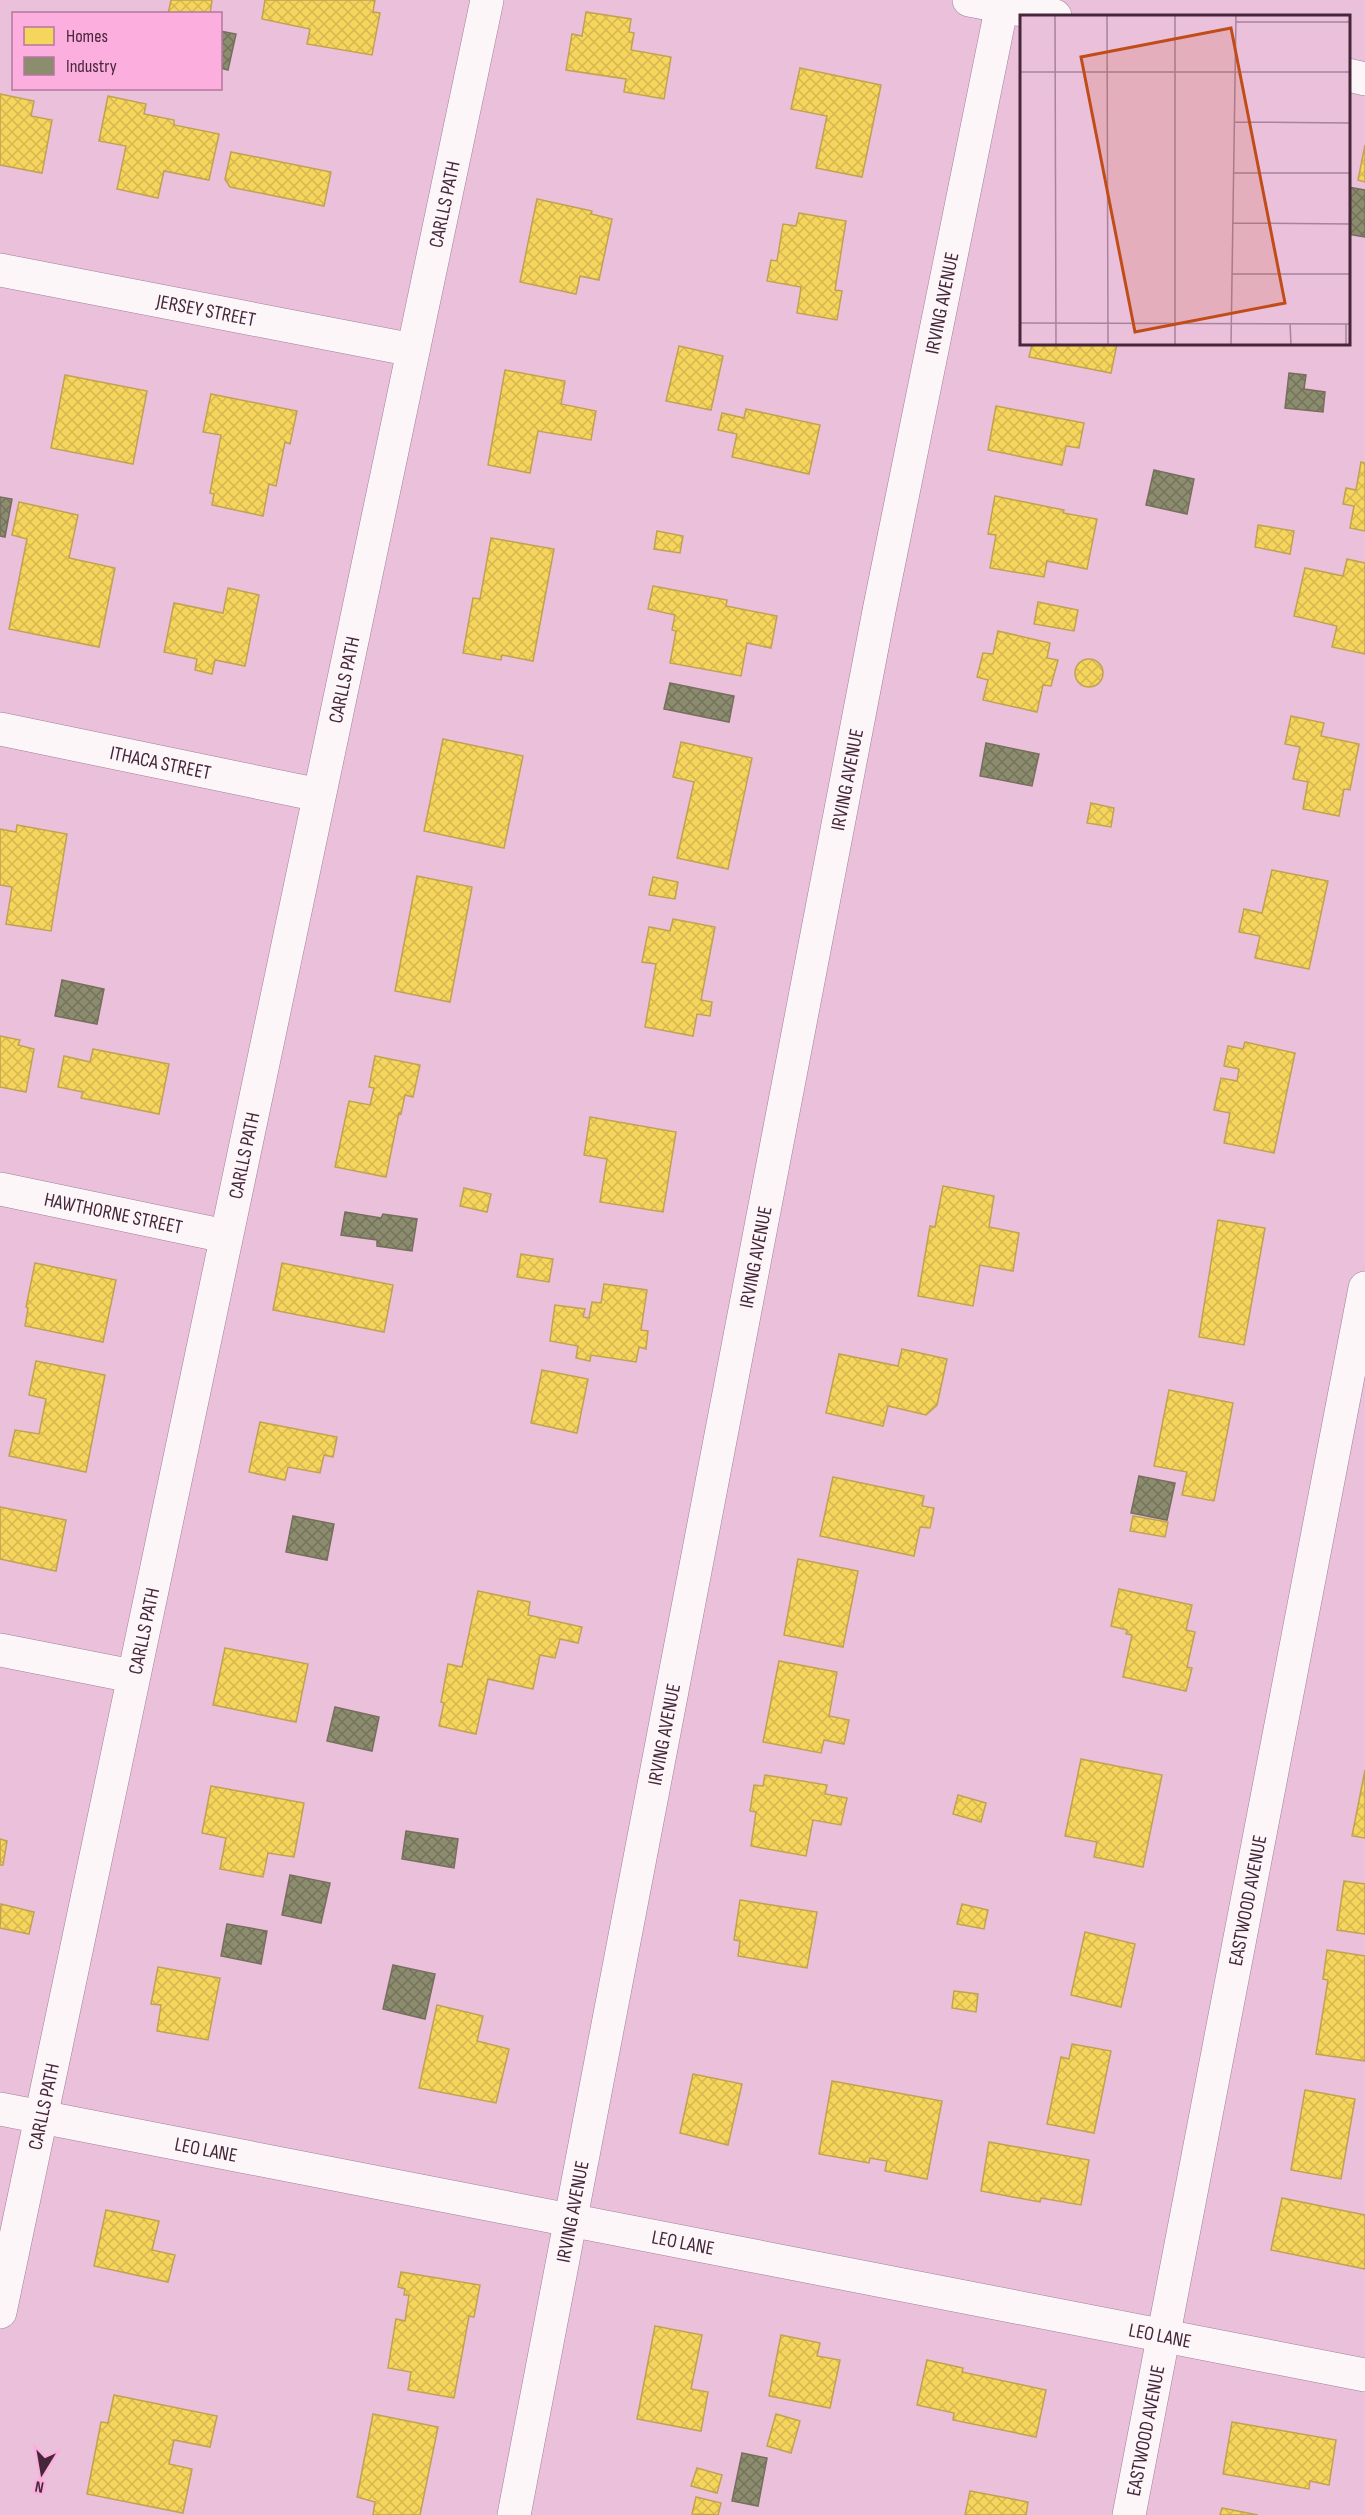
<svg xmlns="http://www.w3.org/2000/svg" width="1365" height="2515" font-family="'Sofia Sans Condensed',sans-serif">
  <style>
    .homes { fill: url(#homes-cross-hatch); stroke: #c1a152; stroke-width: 1.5 }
    .industry { fill: url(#industry-cross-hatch); stroke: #776e5e; stroke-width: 1.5 }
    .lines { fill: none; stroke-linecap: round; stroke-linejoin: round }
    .minor-casing { stroke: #9f7f94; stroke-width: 34 }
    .minor { stroke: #fcf6f9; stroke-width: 33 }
    .labels { text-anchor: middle; stroke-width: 6; stroke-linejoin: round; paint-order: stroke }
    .street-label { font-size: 20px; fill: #46273a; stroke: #fcaede }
    .inset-road { fill: none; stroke: #a8839a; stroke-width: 1.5 }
    .view { fill: #c04c18; fill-opacity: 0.15; stroke: #c04c18; stroke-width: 3 }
    .inset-edge { fill: none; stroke: #46273a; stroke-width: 3 }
  </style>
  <defs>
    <pattern id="homes-cross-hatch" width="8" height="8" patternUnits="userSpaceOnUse" patternTransform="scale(1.5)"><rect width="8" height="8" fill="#f6d55c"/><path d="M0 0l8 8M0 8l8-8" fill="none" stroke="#d4b751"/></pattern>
    <pattern id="industry-cross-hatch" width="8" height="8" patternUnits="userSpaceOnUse" patternTransform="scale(1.5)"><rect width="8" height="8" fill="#8c8c6e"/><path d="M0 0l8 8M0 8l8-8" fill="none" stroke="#74725b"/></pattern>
  </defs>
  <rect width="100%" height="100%" fill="#eac0da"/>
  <!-- homes -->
  <path class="homes" d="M171,0H212L210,14H168Z
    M265,0H375L373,12L380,13L372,55L307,44L310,29L262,19Z
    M586,12L631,19L629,32L634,33L631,50L671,57L664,99L624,92L626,79L566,70L572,34L582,36Z
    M800,68L881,85L862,177L816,168L827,116L791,109Z
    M0,94L34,101L31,116L52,120L42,173L0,165Z
    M108,96L146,104L144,114L174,120V125L219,134L209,180L164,171L158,198L117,189L126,146L99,141Z
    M1365,145V182L1358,180Z
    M231,152L331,172L324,206L230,187L225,179Z
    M537,199L592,211L591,214L612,219L599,280L580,276L576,294L520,282Z
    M799,213L846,221L835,290L842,291L837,320L797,313L801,287L767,281L771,260L777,261L783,224L796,226Z
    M1032,344H1117L1111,373L1029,357Z
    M679,346L723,356L711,410L666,401Z
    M505,370L565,381L561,404L596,411L591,440L538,431L530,473L488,465Z
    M65,375L147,391L133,464L51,448Z
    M211,394L297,411L290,444L285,442L276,486L269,484L263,516L212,505L214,494L210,493L221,435L203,432Z
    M996,406L1084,423L1079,448L1066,446L1062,465L988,450Z
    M746,409L820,425L809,474L732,457L737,434L718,430L722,413L744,418Z
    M1361,462L1365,463V531L1350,528L1354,506L1343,504L1346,488L1356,490Z
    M995,496L1064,510L1063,513L1097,519L1087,569L1047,561L1044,577L990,568L996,535L988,534Z
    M19,502L78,515L69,558L115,568L99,647L9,629L27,539L12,535Z
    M1258,525L1294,531L1290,554L1255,547Z
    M657,531L683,536L680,553L654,549Z
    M491,538L554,549L533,661L502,655L501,660L463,653L473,598L480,599Z
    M1347,559L1365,563V654L1332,647L1337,626L1294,616L1305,568L1343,576Z
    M653,586L727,600L726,606L777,616L771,648L747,643L741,676L670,663L676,631L672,630L675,615L648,609Z
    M228,588L259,595L245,666L215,660L212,674L195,670L197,659L164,652L174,603L223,613Z
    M1038,602L1078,610L1074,631L1034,624Z
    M998,631L1050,643L1047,658L1058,660L1051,686L1043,685L1037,712L983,700L988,680L977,677L983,653L993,654Z
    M1075 673a14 14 0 1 1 28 0a14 14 0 1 1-28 0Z
    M1291,716L1324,723L1321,736L1359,744L1350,790L1344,789L1339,816L1303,809L1308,782L1293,779L1300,747L1285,744Z
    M443,739L523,756L504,848L424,831Z
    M681,742L752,758L728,869L677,858L694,782L673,777Z
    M1091,803L1114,808L1111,827L1087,823Z
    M17,825L67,834L51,931L6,924L12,887L0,885V829L16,832Z
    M1272,870L1328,881L1309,969L1255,958L1260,936L1239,932L1244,909L1262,913Z
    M417,876L472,887L450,1002L395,991Z
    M653,877L678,882L675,899L649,895Z
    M673,919L715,927L701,1000L712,1002L710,1016L697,1014L693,1036L645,1027L656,964L642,962L649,927L670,931Z
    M0,1036L20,1040L18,1045L34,1049L26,1092L0,1087Z
    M1245,1042L1295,1053L1274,1153L1224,1143L1230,1113L1214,1110L1221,1078L1237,1081L1239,1069L1224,1066L1228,1046L1243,1049Z
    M93,1049L169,1064L159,1114L81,1098L83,1092L58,1087L64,1056L90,1062Z
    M375,1056L420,1065L413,1097L405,1095L401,1114L399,1113L386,1177L335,1167L349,1101L370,1105L374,1088L369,1087Z
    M590,1117L676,1132L663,1212L600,1202L607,1159L584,1155Z
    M943,1186L994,1196L989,1227L1019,1233L1013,1271L980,1265L973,1306L918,1296L930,1226L935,1227Z
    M464,1188L491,1194L487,1212L460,1206Z
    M1218,1220L1265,1228L1244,1345L1199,1337Z
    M521,1254L553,1259L549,1282L517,1277Z
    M35,1263L116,1280L103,1342L25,1326L28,1308L26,1307Z
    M282,1263L393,1285L384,1332L273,1310Z
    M604,1284L647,1290L641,1330L648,1331L646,1349L639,1347L636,1362L591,1355L590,1361L576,1358L578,1346L550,1341L555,1305L585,1309L583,1317L589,1318L592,1302L601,1303Z
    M902,1349L947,1359L937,1405L926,1415L888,1406L883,1426L826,1413L839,1354L898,1366Z
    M36,1361L105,1375L86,1472L9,1456L15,1430L39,1434L46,1399L29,1395Z
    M542,1370L588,1379L577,1433L531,1423Z
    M1169,1390L1233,1403L1214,1501L1182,1495L1187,1472L1154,1466Z
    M260,1422L337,1437L333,1457L324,1455L320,1473L288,1467L285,1480L249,1472Z
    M833,1477L924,1496L922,1506L934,1508L930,1528L920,1527L914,1556L820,1536Z
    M0,1507L66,1520L56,1571L0,1559Z
    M1133,1516L1168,1522L1165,1537L1130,1531Z
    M798,1559L858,1571L843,1647L784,1635Z
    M1119,1589L1192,1605L1186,1630L1195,1632L1187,1667L1192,1668L1186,1691L1123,1677L1132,1635L1126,1634L1127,1630L1111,1626Z
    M478,1591L530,1602L528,1615L582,1627L578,1643L560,1639L555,1658L540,1655L533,1689L488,1679L476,1734L439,1726L444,1703L441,1702L448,1664L462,1667Z
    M225,1648L308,1664L296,1722L213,1705Z
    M779,1661L837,1672L829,1716L849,1720L844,1744L824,1740L821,1753L763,1742Z
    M1081,1759L1162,1775L1143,1867L1094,1857L1097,1842L1065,1836Z
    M1365,1770V1838L1352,1836Z
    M765,1775L827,1785L825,1794L847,1798L841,1825L813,1820L806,1856L751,1846L756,1812L750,1811L754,1785L763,1786Z
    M211,1786L304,1803L294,1857L268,1853L263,1877L220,1869L226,1838L202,1833Z
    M958,1795L986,1803L981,1822L953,1814Z
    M0,1839L7,1841L3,1865H0Z
    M1344,1881L1365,1884V1934L1337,1930Z
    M740,1900L817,1912L807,1968L738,1956L740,1941L734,1940Z
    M1,1904L34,1912L29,1934L0,1928Z
    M962,1904L988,1910L984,1929L957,1924Z
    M1085,1932L1135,1944L1121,2007L1071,1995Z
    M1327,1950L1365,1956V2061L1316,2054L1328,1980L1323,1979Z
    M158,1967L220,1978L208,2040L157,2031L161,2005L151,2004Z
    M954,1991L978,1994L976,2012L952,2008Z
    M437,2005L483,2016L477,2041L509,2049L496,2103L419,2088Z
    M1072,2044L1111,2051L1094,2133L1047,2124L1061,2057L1069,2059Z
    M693,2074L742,2084L728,2145L680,2133Z
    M832,2081L942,2101L927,2179L885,2171L887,2161L870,2158L869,2163L819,2154Z
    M1305,2090L1355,2099L1341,2179L1291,2170Z
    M989,2142L1089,2160L1081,2205L1041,2198L1040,2202L981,2191Z
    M1282,2198L1365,2215V2269L1271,2250Z
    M106,2210L159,2221L152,2250L175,2255L168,2282L94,2266Z
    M401,2272L480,2285L474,2317L469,2316L454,2398L408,2390L411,2372L388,2368L396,2319L405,2321L409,2295H404L405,2289L398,2287Z
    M655,2326L702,2335L691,2389L708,2392L701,2431L637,2419Z
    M781,2335L820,2343L817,2356L840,2360L830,2408L769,2396Z
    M927,2360L963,2368L962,2372L1046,2390L1036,2437L953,2420L954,2413L917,2405Z
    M114,2395L217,2416L210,2447L174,2440L169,2464L192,2469L183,2513L87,2494L101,2422L108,2423Z
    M373,2414L438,2427L420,2515H373L375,2502L357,2497Z
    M776,2414L800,2421L791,2453L767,2446Z
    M1232,2422L1336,2440L1329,2485L1310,2481L1309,2489L1223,2474Z
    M697,2468L722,2475L717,2493L691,2486Z
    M970,2491L1028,2502L1026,2515H965Z
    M696,2497L721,2503L718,2515L692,2514Z
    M1222,2508L1258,2515H1220Z"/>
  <!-- industry -->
  <path class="industry" d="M220,31L236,34L228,70L220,68Z
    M1348,187L1365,190V237L1348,234Z
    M1289,373L1306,375L1304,389L1325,392L1323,412L1285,408Z
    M1154,470L1194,479L1187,514L1146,505Z
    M0,497L12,499L5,537L0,536Z
    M670,683L734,696L729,722L664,709Z
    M986,743L1039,754L1032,786L980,776Z
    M62,980L104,989L97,1024L55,1016Z
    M345,1212L381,1218L383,1214L417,1219L412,1251L377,1246V1240L341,1235Z
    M1139,1476L1175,1483L1167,1520L1131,1513Z
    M293,1516L334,1524L327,1560L286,1552Z
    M335,1707L379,1717L372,1751L327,1741Z
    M406,1831L458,1839L454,1868L402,1859Z
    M290,1875L330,1883L321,1923L282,1915Z
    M227,1924L267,1931L261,1964L221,1956Z
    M393,1965L435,1974L425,2019L383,2009Z
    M742,2453L767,2458L758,2506L732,2501Z"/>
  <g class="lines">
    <defs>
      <g id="minor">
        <path d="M969,0L1055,16"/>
        <path d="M1348,75L1365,79"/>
        <path id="s1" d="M0,270L413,350"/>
        <path id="s2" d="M0,729L319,795"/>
        <path id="s3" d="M0,1189L225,1236"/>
        <path d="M0,1650L132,1676"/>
        <path id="s4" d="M0,2109L1365,2375"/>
        <path id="s5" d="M0,2312L487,0"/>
        <path id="s6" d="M514,2515L879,611L1003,0"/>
        <path id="s7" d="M1129,2515L1365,1288"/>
      </g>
    </defs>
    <!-- minor casing -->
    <use href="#minor" class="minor-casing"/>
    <!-- minor -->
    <use href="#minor" class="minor"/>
  </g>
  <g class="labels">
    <!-- street labels -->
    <g class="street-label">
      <text dy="7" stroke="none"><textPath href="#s5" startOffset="2154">CARLLS PATH</textPath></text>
      <text dy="7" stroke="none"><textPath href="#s6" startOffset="2253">IRVING AVENUE</textPath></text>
      <text dy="7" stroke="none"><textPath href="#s1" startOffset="210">JERSEY STREET</textPath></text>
      <text dy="7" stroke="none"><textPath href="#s5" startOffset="1668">CARLLS PATH</textPath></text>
      <text dy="7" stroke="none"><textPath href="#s2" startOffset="164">ITHACA STREET</textPath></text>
      <text dy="7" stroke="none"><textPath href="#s6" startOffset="1767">IRVING AVENUE</textPath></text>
      <text dy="7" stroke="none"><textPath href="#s5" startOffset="1182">CARLLS PATH</textPath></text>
      <text dy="7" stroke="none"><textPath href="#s3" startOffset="116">HAWTHORNE STREET</textPath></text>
      <text dy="7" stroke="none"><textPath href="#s6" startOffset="1281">IRVING AVENUE</textPath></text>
      <text dy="7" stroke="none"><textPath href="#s5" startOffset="696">CARLLS PATH</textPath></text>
      <text dy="7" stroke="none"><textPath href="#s6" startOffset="795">IRVING AVENUE</textPath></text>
      <text dy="7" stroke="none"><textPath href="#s7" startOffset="626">EASTWOOD AVENUE</textPath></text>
      <text dy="7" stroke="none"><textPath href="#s5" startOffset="210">CARLLS PATH</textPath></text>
      <text dy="7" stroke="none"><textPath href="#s4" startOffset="210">LEO LANE</textPath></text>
      <text dy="7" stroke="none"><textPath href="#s6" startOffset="309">IRVING AVENUE</textPath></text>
      <text dy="7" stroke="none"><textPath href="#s4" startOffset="696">LEO LANE</textPath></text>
      <text dy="7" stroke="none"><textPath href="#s4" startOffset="1182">LEO LANE</textPath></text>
      <text dy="7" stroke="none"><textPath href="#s7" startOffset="86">EASTWOOD AVENUE</textPath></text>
    </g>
  </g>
  <!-- overview -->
  <g transform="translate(1020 15)">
    <rect width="330" height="330" fill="#eac0da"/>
    <path class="inset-road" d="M35,0L36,330M87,0L88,330M155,0V330M216,7H330M0,57H330M214,107L330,108M214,158H330M213,208L330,209M212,259H330M0,308L330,309M270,308L271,330M211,330L216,0M326,330V309"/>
    <path class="view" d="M211,13L265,288L115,317L61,42Z"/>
    <rect width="330" height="330" class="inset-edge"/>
  </g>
  <!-- legend -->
  <rect x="12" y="12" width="210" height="78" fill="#fcaede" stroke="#b3789c" stroke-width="1.5"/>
  <rect x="24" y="27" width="30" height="18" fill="#f6d55c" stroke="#b3789c" stroke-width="1.5"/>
  <text x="66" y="42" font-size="18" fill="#46273a">Homes</text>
  <rect x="24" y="57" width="30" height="18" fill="#8c8c6e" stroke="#b3789c" stroke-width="1.5"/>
  <text x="66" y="72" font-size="18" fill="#46273a">Industry</text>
  <!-- north arrow -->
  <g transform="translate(42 2473) rotate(191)" stroke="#fcaede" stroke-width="4.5" paint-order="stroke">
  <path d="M0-4.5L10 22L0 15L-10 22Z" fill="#46273a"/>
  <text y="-9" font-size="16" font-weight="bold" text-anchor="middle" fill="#46273a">N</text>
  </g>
</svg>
